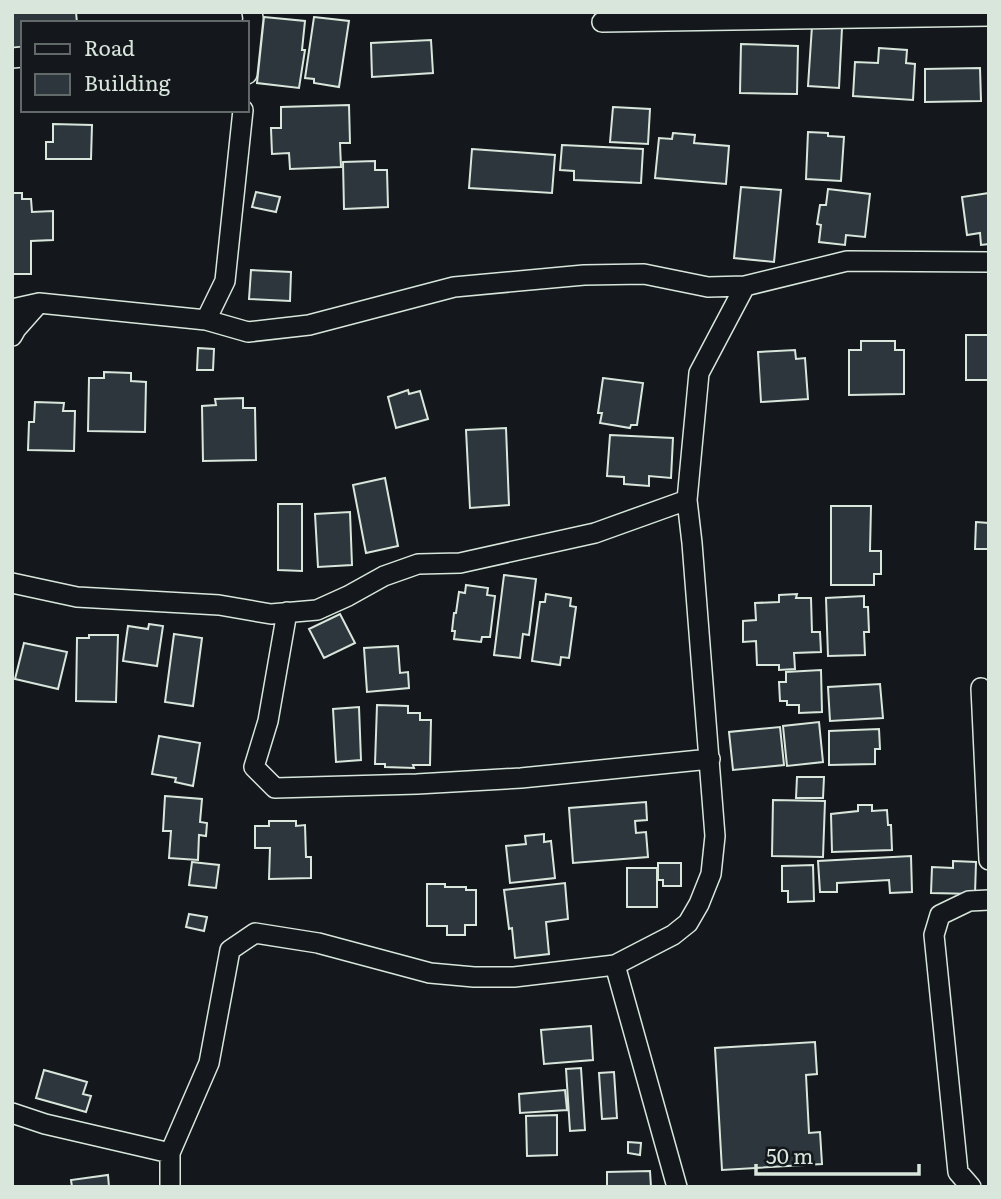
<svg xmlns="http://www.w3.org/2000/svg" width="1001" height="1199" font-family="Literata,serif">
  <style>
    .building { fill: #2c363c; stroke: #d8e6dc; stroke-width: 2 }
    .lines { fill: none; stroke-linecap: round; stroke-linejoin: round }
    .minor-casing { stroke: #d8e6dc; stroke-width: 22 }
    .minor { stroke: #14181c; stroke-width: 19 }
  </style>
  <rect width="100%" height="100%" fill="#14181c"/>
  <!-- building -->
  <path class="building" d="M12,12H76L77,23H23V47L12,48Z
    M264,17L305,21L302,50H305L299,88L257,83Z
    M314,17L349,21L339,87L314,83V79L305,78Z
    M812,26L842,28L839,88L808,86Z
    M431,40L433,73L372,77L371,43Z
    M741,44L798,46L797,94L740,93Z
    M879,48L907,50L906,63L915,64L913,100L853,96L855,62L878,63Z
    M980,68L981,101L925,102V69Z
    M349,105L350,143H340L341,167L290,169L289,153L272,154L271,128H281V107Z
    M613,107L650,109L648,144L610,142Z
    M53,124L92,125L91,159H46V142H53Z
    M808,132L828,133V136L844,137L841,181L806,179Z
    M673,133L695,135L694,143L729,146L726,184L655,178L659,138L672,139Z
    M562,145L643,149L641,183L574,180V171L560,170Z
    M472,149L555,155L552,193L469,188Z
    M375,161V170H387L388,207L344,209L343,162Z
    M741,187L781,190L774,262L734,258Z
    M828,189L870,194L865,237L846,235L845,245L819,242L821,225L817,224L820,205H826Z
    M256,192L280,197L276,212L252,207Z
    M12,193H22V199H31L32,212L53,211V240L31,241V274H12Z
    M989,193V244L981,245L980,233L967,235L962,197Z
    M251,270L291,272L290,301L249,299Z
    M966,335H989V380H966Z
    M861,341H895V350H904V394L849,395V350H861Z
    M198,348L214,349L213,370H197Z
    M795,350L796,359L805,358L808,399L761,402L758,352Z
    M104,372L131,373V381L146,382L145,432L88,431L89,378H104Z
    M603,378L643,383L637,425H631L630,428L600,423L602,413H598Z
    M408,390L409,394L420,391L428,419L396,428L388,397Z
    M243,398V408H255L256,460L203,461L202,406L216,405L215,399Z
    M35,402L64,403L63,411H75L74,451L28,450L29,422H34Z
    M506,428L509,505L470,508L466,430Z
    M610,435L673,438L671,478L649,476V486L624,484V477L607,476Z
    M385,478L398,546L366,553L353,485Z
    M278,504H302V571L278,570Z
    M831,506H871L870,551H881V574H874V585H831Z
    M350,512L352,565L318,567L315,514Z
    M976,522L989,523V549H975Z
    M504,575L536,579L529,635L523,634L520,658L494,655Z
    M466,585L488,588L487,595L495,596L490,637H482L481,642L454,639L455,631H452L454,613H456L459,592L465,593Z
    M546,594L571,598L570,606L576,607L569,658L561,657L560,665L532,661L540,602H545Z
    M797,594L796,598H811L812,632H820L821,652L794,653L795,669L779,670V665H757L756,641L743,642V621L756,620L755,603L779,602V595Z
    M864,596V607H868L869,632H864L865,655L828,656L826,598Z
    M340,614L355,643L324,658L309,629Z
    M149,624L163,626L157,666L123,661L128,626L148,629Z
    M174,634L202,638L193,706L165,702Z
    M89,635H118L116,702L76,701L77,638H89Z
    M24,643L67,652L58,689L15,679Z
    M398,646L400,673L408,672L409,688L367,692L364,648Z
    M821,670L822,712L799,713V705H787V701H780L779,682H786V672Z
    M880,684L883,718L830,721L828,687Z
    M377,705L408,706V713H420V720H431L430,765H413L414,768L385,767V764H375Z
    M359,707L361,760L336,762L333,709Z
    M819,722L823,762L787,766L783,726Z
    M780,727L784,765L733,770L729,732Z
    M879,729L880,749H875V764L829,765V731Z
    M159,736L200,743L193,786L175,782L176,778L152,774Z
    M797,777H824L823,798H796Z
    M165,796L202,799L200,822L207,823L206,836L199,835L198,860L169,858L171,831H163Z
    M773,800L825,801L823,857L772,856Z
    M646,802L647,820L635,821L636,833L646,832L648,857L573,863L569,808Z
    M858,805H872V811L887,810L888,825H891L892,850L832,852L831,814L858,811Z
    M269,821H296V826L305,825L306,857H311V878L269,879L270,848H255V826H269Z
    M544,834V842L551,841L555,878L510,883L506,846L526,844L525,836Z
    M911,856L912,892L890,893L889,880L837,883V892H820L818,861Z
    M953,861L976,862L975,894L931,893L932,867L953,868Z
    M192,862L219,865L216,888L189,885Z
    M658,863H681V886H663V880H658Z
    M813,865L814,901L788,902V891H782V866Z
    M627,868H657V907H627Z
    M565,883L568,919L546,922L549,954L515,958L512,928L509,929L504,890Z
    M427,884H445V887H466V890H476V925H465V935H447V926H427Z
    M189,914L207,917L204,931L186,927Z
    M591,1026L593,1060L544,1064L541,1030Z
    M815,1042L817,1074L806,1075L809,1133L820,1132L822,1164L722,1170L715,1048Z
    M581,1068L585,1130L570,1131L566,1069Z
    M44,1070L87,1082L83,1094L91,1096L86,1112L36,1098Z
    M614,1072L617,1118L602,1119L599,1073Z
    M565,1090L567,1110L520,1113L519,1094Z
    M557,1115V1155L527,1156L526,1116Z
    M628,1142L641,1143L640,1155L628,1153Z
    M650,1171L651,1187H607V1172Z
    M108,1175L109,1187H72L71,1180Z"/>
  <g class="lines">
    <defs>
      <path id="minor" d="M602,22L989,16
        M12,58L23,57
        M247,74L253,18L252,12
        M12,309L39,303L206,320L248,332L309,325L454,287L584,275L644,274L708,287L745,286L847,261L989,262
        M206,320L225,281L243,110
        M12,336L16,329L39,303
        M12,583L77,597L219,605L271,614L317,610L348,596L384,576L418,564L460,563L595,533L687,500
        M287,612L268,721L254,767L275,788L417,784L521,778L710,759
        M981,688L989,860
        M615,965L677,1187
        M12,1113L45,1124L170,1153
        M170,1187V1153L209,1063L230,950L255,933L318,943L430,973L474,977H514L615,965L673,935L688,923L699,904L711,874L715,836L692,543L687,500L699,373L745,286
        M971,1187L958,1172L934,935L940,915L969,901L989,900"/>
    </defs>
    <!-- minor casing -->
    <use href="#minor" class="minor-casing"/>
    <!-- minor -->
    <use href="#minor" class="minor"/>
  </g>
  <!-- border -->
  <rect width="1001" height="1199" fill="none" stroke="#d8e6dc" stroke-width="28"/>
  <!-- legend -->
  <rect x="21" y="21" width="228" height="91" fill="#14181c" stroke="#626a69" stroke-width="2"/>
  <rect x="35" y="44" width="35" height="10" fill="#14181c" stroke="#626a69" stroke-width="2"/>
  <text x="84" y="56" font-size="21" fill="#d8e6dc">Road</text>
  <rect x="35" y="74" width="35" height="21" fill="#2c363c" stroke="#626a69" stroke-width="2"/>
  <text x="84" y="91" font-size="21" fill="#d8e6dc">Building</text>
  <!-- scale -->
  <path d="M756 1164v10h163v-10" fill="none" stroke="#d8e6dc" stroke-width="3.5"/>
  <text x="766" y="1164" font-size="21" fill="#d8e6dc" stroke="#14181c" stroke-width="5" paint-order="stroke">50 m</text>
</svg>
